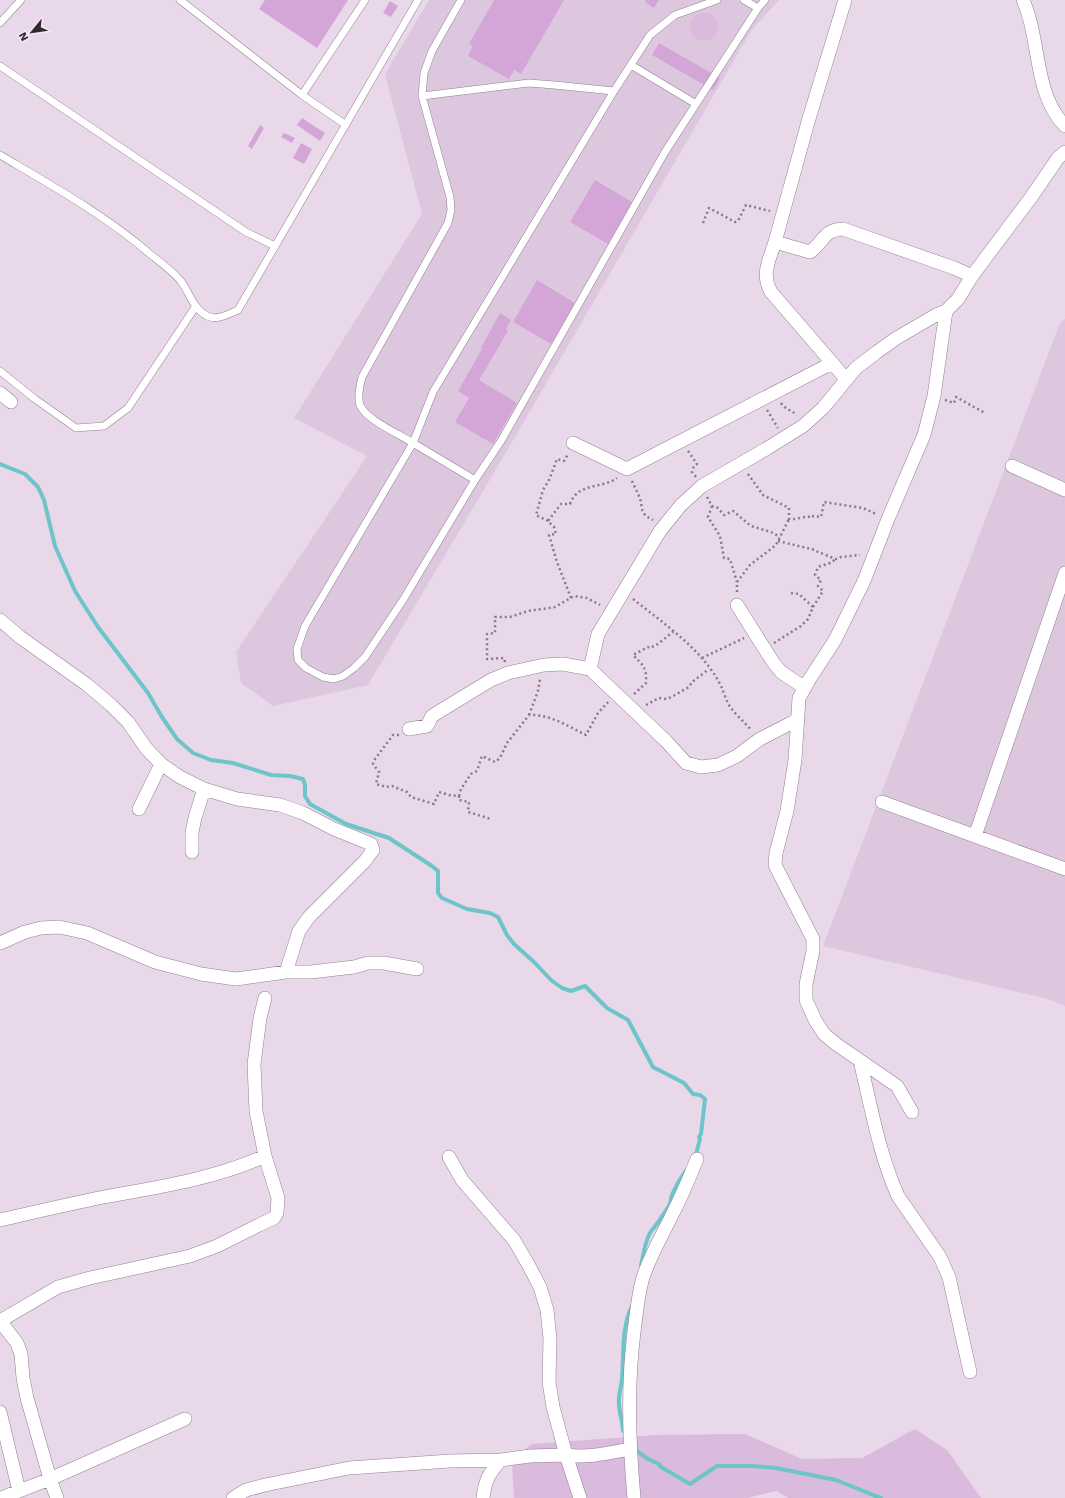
<svg xmlns="http://www.w3.org/2000/svg" width="1065" height="1498" font-family="'Work Sans',sans-serif">
  <style>
    .built { fill: #ddc7de }
    .green { fill: #dabadd }
    .lines { fill: none; stroke-linecap: round; stroke-linejoin: round }
    .stream { stroke: #6dc5c9; stroke-width: 4 }
    .building { fill: #d4a6d7 }
    .lane-casing { stroke: #8f8090; stroke-width: 8 }
    .street-casing { stroke: #8f8090; stroke-width: 14 }
    .path { stroke: #857a86; stroke-width: 2.5; stroke-dasharray: 2 3; stroke-linecap: butt }
    .lane { stroke: #fff; stroke-width: 7 }
    .street { stroke: #fff; stroke-width: 13 }
  </style>
  <rect width="100%" height="100%" fill="#e9d8ea"/>
  <!-- built -->
  <path class="built" d="M429,0H779L751,31L508,449L368,685L273,706L241,683L236,652L367,456L294,418L422,214L385,74Z
    M1065,319V1006L1048,999L823,946L1060,323Z"/>
  <!-- green -->
  <path class="green" d="M690 27a14 14 0 1 1 28 0a14 14 0 1 1-28 0Z
    M915,1429L947,1450L981,1498H788L777,1491L747,1498H514L512,1462L531,1444L656,1435L745,1434L802,1459L862,1458Z"/>
  <g class="lines">
    <!-- stream -->
    <path class="stream" d="M0,464L25,474L38,487L44,500L55,546L75,591L98,627L148,693L162,717L177,739L193,753L211,760L233,763L271,775L290,776L303,779L305,785V796L310,804L346,824L389,838L432,866L438,871V893L442,898L467,909L490,913L498,917L507,935L514,944L534,962L551,980L562,988L571,991L585,986L607,1008L628,1020L653,1067L684,1083L693,1094L700,1095L705,1099L701,1134L699,1137L700,1139L695,1158
      M641,1265C644,1254 645,1238 652,1230C656,1226 668,1208 670,1204C671,1202 671,1200 671,1198C675,1187 681,1177 688,1168
      M623,1431C623,1422 619,1413 619,1404C618,1396 621,1388 622,1379C624,1356 621,1328 632,1306
      M634,1449L648,1459L659,1464L661,1467L690,1484L717,1466H753L776,1468L836,1480L881,1498"/>
  </g>
  <!-- building -->
  <path class="building" d="M265,0H348L317,48L259,9Z
    M494,0H564L521,74L514,70L509,79L468,56L473,46L469,44Z
    M646,0H659L654,8L645,2Z
    M390,1L398,6L391,17L383,13Z
    M659,43L720,78L713,90L652,55Z
    M302,118L325,133L320,141L297,125Z
    M260,125L264,128L252,149L248,146Z
    M284,133L295,138L292,143L281,137Z
    M301,143L312,149L304,164L293,158Z
    M595,180L632,202L608,244L570,222Z
    M537,280L575,303L551,344L513,322Z
    M500,313L511,320L506,329L508,331L479,380L517,403L493,444L455,422L469,398L458,391L482,349L481,348Z"/>
  <g class="lines">
    <defs>
      <path id="lane" d="M180,0L302,95L346,125
        M717,0L675,15L650,35L614,91L433,392L413,443L475,480L501,441L665,152L758,8L765,0
        M744,0L758,8
        M0,23L21,0
        M631,65L696,104
        M0,66L246,232L275,246
        M302,95L365,0
        M422,96L424,73L432,51L461,0
        M0,155C51,185 105,215 150,254C160,262 171,270 180,280C189,291 193,309 207,316C217,321 228,314 238,310L418,0
        M0,371L35,399L76,428L104,426L128,408L196,306
        M475,480L403,600L365,657L354,668L343,676L334,679L323,677L306,668L298,660L297,649L305,626L413,443C399,434 365,419 360,405C357,397 360,385 362,377L448,223L451,210L450,197L422,96L529,83L554,85L614,91"/>
      <path id="street" d="M1023,0C1041,40 1033,93 1065,126
        M775,242L808,122L845,0
        M846,379L771,292C761,274 769,261 775,242L810,252C824,242 823,230 843,229L954,268L972,276
        M0,393L11,402
        M573,443L627,469L832,363
        M1012,466L1065,490
        M737,605L773,662L781,672L805,688
        M0,620L20,637L86,684L111,705L128,722L146,748L161,764L180,777L204,789L237,799L280,805L303,813L334,829L371,844L373,850L365,861L309,917L299,931L286,972
        M797,720L760,739L737,756L718,765L701,767L686,763L666,741L590,669L598,634L660,531L681,505L702,486L766,449L803,426L823,408L856,368L877,352L895,339L936,315L946,311L958,299L972,276L1032,196L1058,158L1065,152
        M409,729L427,726L432,716L440,711L491,680L508,673L544,665L563,664L590,669
        M882,802L1065,869
        M139,809L161,764
        M975,836L1065,573
        M192,852V832L195,818L204,789
        M0,943L25,932L41,928L59,927L87,933L155,962L201,974L236,979L286,972H311L354,967L368,963H384L417,969
        M860,1061C871,1106 879,1154 898,1196L940,1257L949,1277L970,1372
        M912,1112L897,1086L836,1044L824,1034L815,1020L806,1000V984L813,951V939L775,865L776,853L787,811L795,760L799,698L809,680L835,640L864,581L888,519L924,435L934,396L946,311
        M449,1157L462,1180L514,1240L528,1264L540,1287L547,1310L550,1339L549,1382L553,1407L566,1455C589,1458 608,1453 630,1449
        M0,1220C35,1212 69,1204 104,1197C159,1187 214,1179 265,1156
        M0,1321L58,1287L90,1278L190,1256L217,1246L259,1225L274,1218L277,1213L278,1198L265,1156L256,1111L254,1064L260,1018L265,998
        M0,1321L17,1343L21,1354L23,1378L27,1398L50,1479L1,1498
        M0,1412L19,1491
        M57,1498L50,1479L185,1419
        M233,1498L246,1490L265,1485L349,1468L450,1461L501,1460L530,1456L566,1455L580,1498
        M483,1498C485,1480 489,1473 501,1460
        M634,1498C629,1443 627,1387 634,1332C636,1315 638,1297 642,1281C648,1259 661,1238 671,1217C681,1198 689,1179 697,1159"/>
    </defs>
    <!-- lane casing -->
    <use href="#lane" class="lane-casing"/>
    <!-- street casing -->
    <use href="#street" class="street-casing"/>
    <!-- path -->
    <path class="path" d="M703,223L709,208L735,222L738,221L746,205L770,211
      M945,400L954,403L956,397L985,413
      M781,403C785,409 791,410 797,415
      M767,410L778,428
      M688,451L697,464L694,466L692,472L696,477
      M748,474L763,495L789,508V519C797,520 803,516 811,517V516L821,517L824,502L863,508L876,514
      M632,481C634,486 637,491 639,496C644,508 638,513 653,520
      M707,497L712,506L718,508L724,515L733,511L751,526L771,532L780,537
      M712,506L708,517L720,536L724,558L730,559L737,582
      M548,521L536,515L543,490L549,480L557,459L564,461L568,454
      M778,541L815,550L818,552L836,559L841,557L860,555
      M737,592V582L750,565L776,545L789,519
      M571,598L557,562L549,535L556,534L554,527L548,521L561,504H570C578,482 602,489 617,478
      M633,599C657,618 681,635 701,657C709,666 717,677 722,688C724,693 726,700 729,705C735,715 744,721 751,730
      M813,607L823,591L818,586L821,580L815,575L818,567L830,563L836,559
      M774,643L801,626L808,619L813,607L799,594L791,593
      M702,658L744,638
      M505,662L504,658L487,659V634L495,633V617H510L528,611L555,607L574,596L587,598L600,605
      M634,694L646,683C647,668 643,665 633,655L648,647L650,648L658,644L674,631
      M646,705L659,698L667,699L675,695L689,687L692,682L709,669
      M529,715L538,691L540,679
      M399,735H393L375,759L373,764L379,772L376,784L386,787L392,786L407,792L411,797L434,804L439,792L449,795L459,796V800L469,802L468,812L491,819
      M459,796L461,789L471,774L477,771L482,756L495,762L500,758L507,743L529,715C549,714 568,726 586,735L598,713L608,702"/>
    <!-- lane -->
    <use href="#lane" class="lane"/>
    <!-- street -->
    <use href="#street" class="street"/>
  </g>
  <!-- north arrow -->
  <g transform="translate(32 32) rotate(241)" stroke="#f6e5f7" stroke-width="3" paint-order="stroke">
  <path d="M0-3L7 15L0 10L-7 15Z" fill="#312a31"/>
  <text y="-6" font-size="11" font-weight="bold" text-anchor="middle" fill="#312a31">N</text>
  </g>
</svg>
